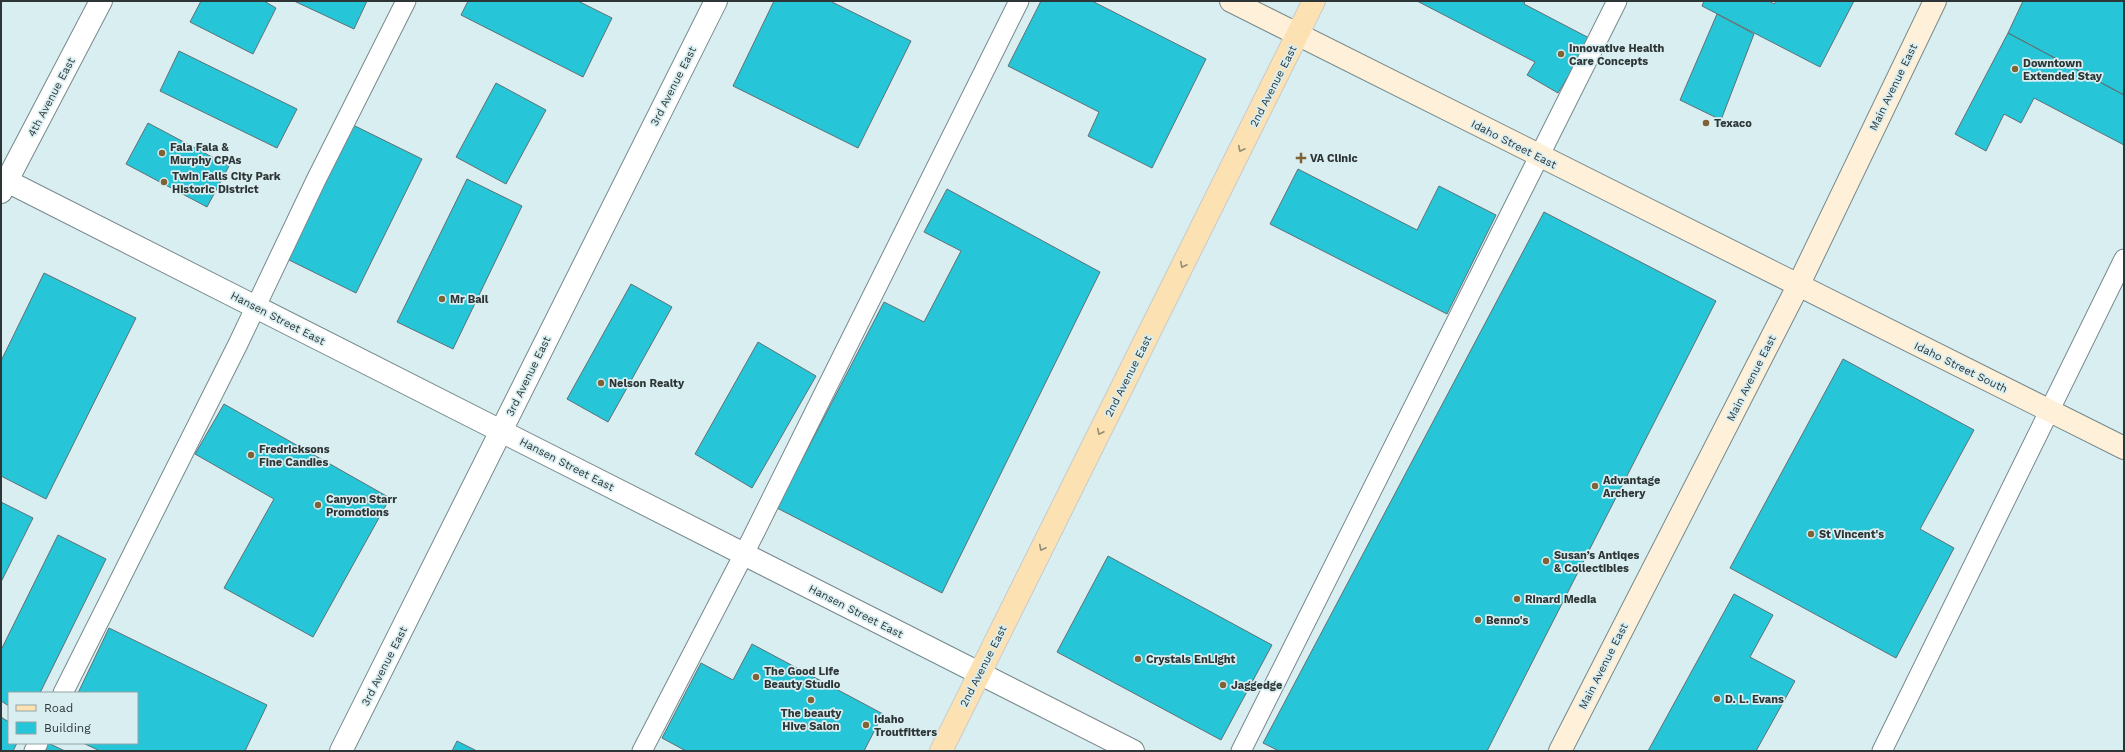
<svg xmlns="http://www.w3.org/2000/svg" width="2125" height="752" font-family="'Work Sans',sans-serif">
  <style>
    .building { fill: #26c5d8; stroke: #5f7174 }
    .lines { fill: none; stroke-linecap: round; stroke-linejoin: round }
    .lane-casing { stroke: #77898c; stroke-width: 21 }
    .street-casing { stroke: #77898c; stroke-width: 24 }
    .secondary-casing { stroke: #77898c; stroke-width: 24 }
    .primary-casing { stroke: #c8cacb; stroke-width: 24 }
    .lane { stroke: #fff; stroke-width: 19 }
    .street { stroke: #fff; stroke-width: 22 }
    .secondary { stroke: #fef0d9; stroke-width: 22 }
    .primary { stroke: #fce2b3; stroke-width: 22 }
    .oneway { stroke: #948c74 }
    .poi-dot { fill: #7d6335; stroke: #d9eef1; stroke-width: 1.5 }
    .labels { text-anchor: middle; stroke-width: 3.5; stroke-linejoin: round; paint-order: stroke }
    .poi-label { font-size: 11px; font-weight: bold; fill: #2d3536; stroke: #d9eef1; text-anchor: start }
    .street-label { font-size: 11px; fill: #2d3536; stroke: #d9eef1 }
  </style>
  <rect width="100%" height="100%" fill="#d9eef1"/>
  <!-- building -->
  <path class="building" d="M201,1H264L276,8L253,54L190,22Z
    M294,1H367L354,29Z
    M468,1H578L612,18L583,77L461,15Z
    M774,1H830L911,41L858,148L733,86Z
    M1041,1H1092L1206,59L1152,168L1088,136L1099,112L1008,66Z
    M1417,1H1525L1524,4L1591,39L1558,93L1527,75L1535,62Z
    M1704,1H1769L1774,4L1776,1H1854L1820,67L1702,6Z
    M2023,1H2124V95L2008,33Z
    M1717,14L1754,34L1721,120L1680,100Z
    M2008,33L2124,95V145L2034,98L2021,123L2004,114L1986,151L1955,134Z
    M179,51L297,109L277,148L160,91Z
    M496,83L546,110L506,184L456,157Z
    M148,123L229,166L207,207L126,164Z
    M353,125L422,159L356,293L287,259Z
    M1298,169L1417,230L1439,186L1496,215L1447,314L1270,224Z
    M467,179L522,206L453,349L397,322Z
    M947,189L1100,272L942,593L777,508L884,302L924,322L961,251L924,232Z
    M1544,212L1716,301L1487,751H1279L1263,743Z
    M44,273L136,318L46,499L1,476V361Z
    M631,284L672,307L608,422L567,399Z
    M758,342L816,376L752,488L695,454Z
    M1843,359L1974,430L1920,529L1954,548L1896,658L1730,568Z
    M224,404L390,498L313,637L224,588L274,499L195,454Z
    M1,502L33,518L1,582Z
    M58,535L106,559L40,693H9V706L1,701V650Z
    M1108,556L1272,645L1221,740L1057,652Z
    M1734,594L1773,615L1750,657L1795,681L1756,751H1648Z
    M109,628L267,705L245,751H100L83,743H137V693H78Z
    M752,644L883,714L864,751H686L662,738L701,663L733,680Z
    M1,717L9,722V743H17L13,751H1Z
    M457,741L477,751H452Z
    M48,743L65,751H43Z"/>
  <g class="lines">
    <defs>
      <path id="lane" d="M63,693L238,344L316,180L406,1
        M34,751L38,743
        M642,751L744,554L1019,1
        M1241,751L1617,1
        M1882,751L2124,259"/>
      <path id="street" d="M1,178L1133,751
        M1,192L101,1
        M341,751L716,1"/>
      <path id="secondary" d="M1231,1L2124,448
        M1560,751L1798,286L1935,1"/>
      <path id="primary" d="M941,751L1314,1"/>
    </defs>
    <!-- lane casing -->
    <use href="#lane" class="lane-casing"/>
    <!-- street casing -->
    <use href="#street" class="street-casing"/>
    <!-- secondary casing -->
    <use href="#secondary" class="secondary-casing"/>
    <!-- primary casing -->
    <use href="#primary" class="primary-casing"/>
    <!-- lane -->
    <use href="#lane" class="lane"/>
    <!-- street -->
    <use href="#street" class="street"/>
    <!-- secondary -->
    <use href="#secondary" class="secondary"/>
    <!-- primary -->
    <use href="#primary" class="primary"/>
  </g>
  <!-- one-way arrows -->
  <defs><path id="oneway-chevron" d="M-2-3.5L2.5 0L-2 3.5" fill="none" stroke-width="1.6" stroke-linecap="round" stroke-linejoin="round"/></defs>
  <g class="oneway">
    <use href="#oneway-chevron" transform="translate(1241 149) rotate(117)"/>
    <use href="#oneway-chevron" transform="translate(1183 265) rotate(117)"/>
    <use href="#oneway-chevron" transform="translate(1100 432) rotate(117)"/>
    <use href="#oneway-chevron" transform="translate(1042 548) rotate(117)"/>
  </g>
  <!-- markers -->
  <g class="poi-dot">
    <circle cx="1561" cy="54" r="4"/>
    <circle cx="2015" cy="69" r="4"/>
    <circle cx="1706" cy="123" r="4"/>
    <circle cx="162" cy="153" r="4"/>
    <path d="M1299 152h4v4h4v4h-4v4h-4v-4h-4v-4h4z"/>
    <circle cx="164" cy="182" r="4"/>
    <circle cx="442" cy="299" r="4"/>
    <circle cx="601" cy="383" r="4"/>
    <circle cx="251" cy="455" r="4"/>
    <circle cx="1595" cy="486" r="4"/>
    <circle cx="318" cy="505" r="4"/>
    <circle cx="1811" cy="534" r="4"/>
    <circle cx="1546" cy="561" r="4"/>
    <circle cx="1517" cy="599" r="4"/>
    <circle cx="1478" cy="620" r="4"/>
    <circle cx="1138" cy="659" r="4"/>
    <circle cx="756" cy="677" r="4"/>
    <circle cx="1223" cy="685" r="4"/>
    <circle cx="1717" cy="699" r="4"/>
    <circle cx="811" cy="700" r="4"/>
    <circle cx="866" cy="725" r="4"/>
  </g>
  <g class="labels">
    <!-- poi labels -->
    <g class="poi-label">
      <text x="1569" y="52">Innovative Health<tspan x="1569" dy="13">Care Concepts</tspan></text>
      <text x="2023" y="67">Downtown<tspan x="2023" dy="13">Extended Stay</tspan></text>
      <text x="1714" y="127">Texaco</text>
      <text x="170" y="151">Fala Fala &amp;<tspan x="170" dy="13">Murphy CPAs</tspan></text>
      <text x="1310" y="162">VA Clinic</text>
      <text x="172" y="180">Twin Falls City Park<tspan x="172" dy="13">Historic District</tspan></text>
      <text x="450" y="303">Mr Bail</text>
      <text x="609" y="387">Nelson Realty</text>
      <text x="259" y="453">Fredricksons<tspan x="259" dy="13">Fine Candies</tspan></text>
      <text x="1603" y="484">Advantage<tspan x="1603" dy="13">Archery</tspan></text>
      <text x="326" y="503">Canyon Starr<tspan x="326" dy="13">Promotions</tspan></text>
      <text x="1819" y="538">St Vincent's</text>
      <text x="1554" y="559">Susan’s Antiqes<tspan x="1554" dy="13">&amp; Collectibles</tspan></text>
      <text x="1525" y="603">Rinard Media</text>
      <text x="1486" y="624">Benno's</text>
      <text x="1146" y="663">Crystals EnLight</text>
      <text x="764" y="675">The Good Life<tspan x="764" dy="13">Beauty Studio</tspan></text>
      <text x="1231" y="689">Jaggedge</text>
      <text x="1725" y="703">D. L. Evans</text>
      <text x="811" y="717" text-anchor="middle">The beauty<tspan x="811" dy="13">Hive Salon</tspan></text>
      <text x="874" y="723">Idaho<tspan x="874" dy="13">Troutfitters</tspan></text>
    </g>
    <!-- street labels -->
    <g class="street-label">
      <text transform="translate(673 86) rotate(-63)" y="4">3rd Avenue East</text>
      <text transform="translate(1273 86) rotate(-63)" y="4">2nd Avenue East</text>
      <text transform="translate(1893 87) rotate(-64)" y="4">Main Avenue East</text>
      <text transform="translate(51 97) rotate(-62)" y="4">4th Avenue East</text>
      <text transform="translate(1514 144) rotate(27)" y="4">Idaho Street East</text>
      <text transform="translate(278 318) rotate(27)" y="4">Hansen Street East</text>
      <text transform="translate(1961 367) rotate(26)" y="4">Idaho Street South</text>
      <text transform="translate(528 376) rotate(-64)" y="4">3rd Avenue East</text>
      <text transform="translate(1128 376) rotate(-63)" y="4">2nd Avenue East</text>
      <text transform="translate(1751 378) rotate(-63)" y="4">Main Avenue East</text>
      <text transform="translate(567 464) rotate(27)" y="4">Hansen Street East</text>
      <text transform="translate(856 611) rotate(27)" y="4">Hansen Street East</text>
      <text transform="translate(384 666) rotate(-63)" y="4">3rd Avenue East</text>
      <text transform="translate(983 666) rotate(-63)" y="4">2nd Avenue East</text>
      <text transform="translate(1603 666) rotate(-63)" y="4">Main Avenue East</text>
    </g>
  </g>
  <!-- border -->
  <rect width="2125" height="752" fill="none" stroke="#2d3536" stroke-width="4"/>
  <!-- legend -->
  <rect x="8" y="692" width="130" height="52" fill="#d9eef1" stroke="#94a4a6"/>
  <rect x="16" y="705" width="20" height="6" fill="#fce2b3" stroke="#94a4a6"/>
  <text x="44" y="712" font-size="12" fill="#2d3536">Road</text>
  <rect x="16" y="722" width="20" height="12" fill="#26c5d8" stroke="#94a4a6"/>
  <text x="44" y="732" font-size="12" fill="#2d3536">Building</text>
</svg>
